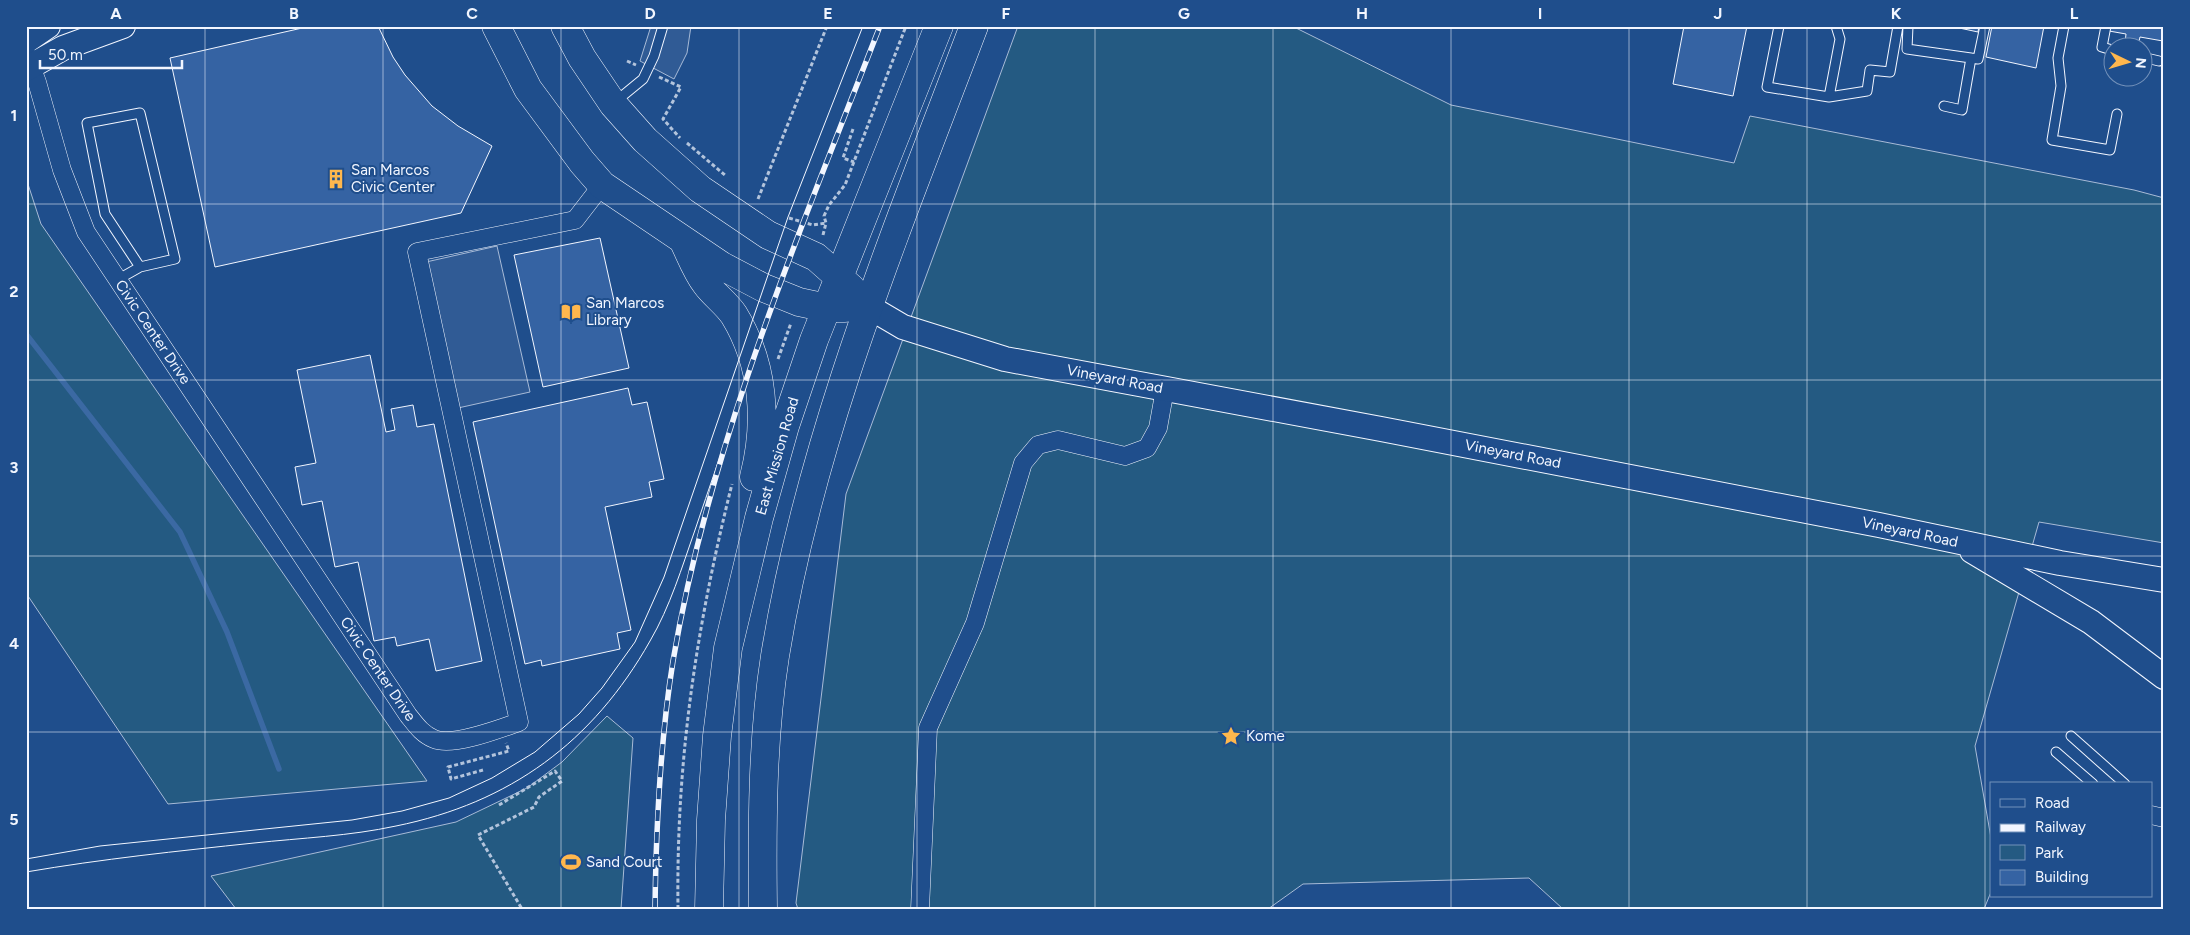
<svg xmlns="http://www.w3.org/2000/svg" width="2190" height="935" font-family="Figtree,sans-serif">
  <style>
    .green { fill: #245a82; stroke: #a8bbd7 }
    .parking { fill: #305b95; stroke: #a8bbd7 }
    .lines { fill: none; stroke-linecap: round; stroke-linejoin: round }
    .stream { stroke: #3b69a3; stroke-width: 5.5 }
    .building { fill: #3563a3; stroke: #f2f6ff }
    .lane-casing { stroke: #f2f6ff; stroke-width: 11 }
    .street-casing { stroke: #f2f6ff; stroke-width: 19 }
    .secondary-casing { stroke: #f2f6ff; stroke-width: 26 }
    .primary-casing { stroke: #f2f6ff; stroke-width: 29 }
    .path { stroke: #b3c4dc; stroke-width: 3; stroke-dasharray: 4 2.5; stroke-linecap: butt }
    .lane { stroke: #1f4e8c; stroke-width: 9 }
    .street { stroke: #1f4e8c; stroke-width: 18 }
    .secondary { stroke: #1f4e8c; stroke-width: 24 }
    .primary { stroke: #1f4e8c; stroke-width: 28 }
    .tram { stroke: #f2f6ff; stroke-width: 1 }
    .rail-casing { stroke: #f2f6ff; stroke-width: 5.5 }
    .rail { stroke: #1f4e8c; stroke-width: 4; stroke-dasharray: 11; stroke-linecap: butt }
    .grid { fill: none; stroke: #f2f6ff; stroke-width: 1; stroke-opacity: 0.55 }
    .labels { text-anchor: middle; stroke-width: 4; stroke-linejoin: round; paint-order: stroke }
    .poi-label { font-size: 15px; fill: #f2f6ff; stroke: #1f4e8c; text-anchor: start }
    .street-label { font-size: 15px; fill: #f2f6ff; stroke: #1f4e8c }
    .neatline { fill: none; stroke: #f2f6ff; stroke-width: 2 }
    .grid-label { font-size: 16px; text-anchor: middle; font-weight: bold; fill: #f2f6ff }
  </style>
  <rect width="100%" height="100%" fill="#1f4e8c"/>
  <!-- green -->
  <path class="green" d="M1018,26H1292L1451,105L1734,163L1750,116L2134,190L2164,198V543L2039,522L1975,746L1991,838V892L1984,909H1563L1529,878L1303,884L1268,909H798L796,903L846,494Z
    M26,178L41,224L427,781L168,804L26,593Z
    M607,716L633,738L621,909H236L211,876L456,822L527,788L562,762Z"/>
  <!-- parking -->
  <path class="parking" d="M651,26H691L687,53L674,79L640,61Z
    M497,246L530,392L458,408L426,262Z"/>
  <g class="lines">
    <!-- stream -->
    <path class="stream" d="M26,334L180,532L227,632L279,769"/>
  </g>
  <!-- building -->
  <path class="building" d="M311,26H378L393,57L405,75L432,106L458,126L492,146L461,213L215,267L170,58Z
    M1684,26H1747L1733,96L1673,84Z
    M1950,26H1979L1978,32Z
    M1992,26H2044L2036,68L1986,57Z
    M2110,26H2164L2163,41L2140,37L2138,46L2125,43L2126,34L2109,31Z
    M600,238L629,368L543,387L514,255Z
    M370,355L386,432L395,430L391,409L413,405L417,427L434,424L482,661L436,671L429,639L397,646L395,637L374,641L358,562L335,567L322,501L302,505L295,467L316,463L297,370Z
    M628,388L632,405L647,402L664,479L649,482L652,497L605,507L631,630L617,633L620,649L542,666L541,660L525,664L473,422Z"/>
  <g class="lines">
    <defs>
      <path id="lane" d="M1779,26L1767,87L1829,97
        M1836,26L1840,39L1829,97L1867,91L1870,70L1890,72L1898,26
        M1908,26L1907,49L1978,59L1985,26
        M2064,26L2058,58L2061,86L2052,140L2110,150L2117,114
        M2106,26L2102,47L2112,50
        M2142,57L2159,61
        M615,102L643,79L654,56L663,26
        M1944,106L1962,110L1971,58
        M117,280L140,267L175,259L140,113L87,123L105,214L140,267
        M2071,736L2125,784
        M2056,752L2093,784"/>
      <path id="street" d="M26,53L37,82L62,170L86,232L408,715C416,725 422,734 434,739C453,747 499,729 519,722L417,252L575,220L602,185
        M2151,815L2164,818
        M920,909L928,728L975,623L1023,463L1038,445L1058,440L1125,456L1147,448L1158,428L1165,389"/>
      <path id="secondary" d="M26,41L48,26
        M26,69L63,48L123,26
        M869,307L903,327L1005,359L1381,429L1879,525L2060,563L2164,580
        M1972,551L2091,622L2164,677"/>
      <path id="primary" d="M496,26L528,89L582,162L602,185L722,266L764,288L799,302L827,308H845
        M565,26L582,58L613,104L645,140L700,189L768,235L816,257L851,288
        M683,240C690,254 696,271 706,284C714,295 726,303 734,315C764,364 768,422 754,477
        M709,909L711,820L717,736L728,648L759,518L785,426L814,340L939,26
        M763,909C762,825 762,739 775,656C810,438 896,232 974,26"/>
    </defs>
    <!-- lane casing -->
    <use href="#lane" class="lane-casing"/>
    <!-- street casing -->
    <use href="#street" class="street-casing"/>
    <!-- secondary casing -->
    <use href="#secondary" class="secondary-casing"/>
    <!-- primary casing -->
    <use href="#primary" class="primary-casing"/>
    <!-- path -->
    <path class="path" d="M627,61L636,65
      M659,77L681,87L663,119L680,138
      M853,129L843,158L854,162
      M687,143L726,176
      M758,199L827,26
      M789,218L813,225L826,223
      M823,235L826,223L824,216L829,205L845,185L906,26
      M778,359L791,323
      M483,770L451,779L448,767L509,751L506,743
      M499,805L555,771L562,781L539,797L534,807L478,835L522,909
      M678,909C676,761 696,628 732,484"/>
    <!-- lane -->
    <use href="#lane" class="lane"/>
    <!-- street -->
    <use href="#street" class="street"/>
    <!-- secondary -->
    <use href="#secondary" class="secondary"/>
    <!-- primary -->
    <use href="#primary" class="primary"/>
    <!-- tram -->
    <path class="tram" d="M26,859L100,846L352,820L402,811L449,798L492,778L535,752L579,714L602,688L635,642L664,577L788,217L863,26
      M26,872C102,859 178,851 254,843C301,838 350,836 396,826C510,803 593,742 650,641C670,607 682,567 695,530C709,488 724,446 738,403"/>
    <defs>
      <path id="rail" d="M655,909C656,826 660,742 673,661C710,442 800,232 880,26"/>
    </defs>
    <!-- rail casing -->
    <use href="#rail" class="rail-casing"/>
    <!-- rail -->
    <use href="#rail" class="rail"/>
  </g>
  <!-- grid -->
  <path class="grid" d="M205,26V909M383,26V909M561,26V909M739,26V909M917,26V909M1095,26V909M1273,26V909M1451,26V909M1629,26V909M1807,26V909M1985,26V909M26,204H2164M26,380H2164M26,556H2164M26,732H2164"/>
  <!-- icons -->
  <defs>
    <symbol id="building-bare" viewBox="-9 -9 18 18"><path d="M-4-6H4V6H1V3H-1V6H-4ZM-2.5-4.3h1.7v1.8h-1.7ZM.8-4.3h1.7v1.8H.8ZM-2.5-1h1.7V.8h-1.7ZM.8-1h1.7V.8H.8Z" fill="#ffb74d" stroke="#1f4e8c" stroke-width="2.5" paint-order="stroke"/></symbol>
    <symbol id="library-bare" viewBox="-9 -9 18 18"><path d="M-6-4Q-3-5.5-.7-3.5V5Q-3 3-6 4ZM6-4Q3-5.5 .7-3.5V5Q3 3 6 4Z" fill="#ffb74d" stroke="#1f4e8c" stroke-width="2.5" paint-order="stroke"/></symbol>
    <symbol id="sight-bare" viewBox="-9 -9 18 18"><path d="M0-6L1.8-2.2L6-1.7L2.9 1.2L3.7 5.4L0 3.3L-3.7 5.4L-2.9 1.2L-6-1.7L-1.8-2.2Z" fill="#ffb74d" stroke="#1f4e8c" stroke-width="2.5" paint-order="stroke"/></symbol>
    <symbol id="stadium-bare" viewBox="-9 -9 18 18"><path d="M0-5a6.5 5 0 1 0 0 10a6.5 5 0 1 0 0-10ZM-3.5-1.8h7v3.6h-7Z" fill="#ffb74d" stroke="#1f4e8c" stroke-width="2.5" paint-order="stroke"/></symbol>
  </defs>
  <g fill-rule="evenodd">
    <use href="#building-bare" x="322" y="165" width="28" height="28"/>
    <use href="#library-bare" x="557" y="298" width="28" height="28"/>
    <use href="#sight-bare" x="1217" y="722" width="28" height="28"/>
    <use href="#stadium-bare" x="557" y="848" width="28" height="28"/>
  </g>
  <g class="labels">
    <!-- poi labels -->
    <g class="poi-label">
      <text x="351" y="175">San Marcos<tspan x="351" dy="17">Civic Center</tspan></text>
      <text x="586" y="308">San Marcos<tspan x="586" dy="17">Library</tspan></text>
      <text x="1246" y="741">Kome</text>
      <text x="586" y="867">Sand Court</text>
    </g>
    <!-- street labels -->
    <g class="street-label">
      <text transform="translate(153 332) rotate(56)" y="5">Civic Center Drive</text>
      <text transform="translate(1115 379) rotate(11)" y="5">Vineyard Road</text>
      <text transform="translate(1513 454) rotate(11)" y="5">Vineyard Road</text>
      <text transform="translate(777 456) rotate(-74)" y="5">East Mission Road</text>
      <text transform="translate(1910 532) rotate(12)" y="5">Vineyard Road</text>
      <text transform="translate(378 669) rotate(56)" y="5">Civic Center Drive</text>
    </g>
  </g>
  <!-- border -->
  <rect width="2190" height="935" fill="none" stroke="#1f4e8c" stroke-width="55"/>
  <!-- legend -->
  <rect x="1990" y="782" width="162" height="115" fill="#1f4e8c" stroke="#7391ba"/>
  <rect x="2000" y="799" width="25" height="8" fill="#1f4e8c" stroke="#7391ba"/>
  <text x="2035" y="808" font-size="15" fill="#f2f6ff">Road</text>
  <rect x="2000" y="824" width="25" height="8" fill="#f2f6ff" stroke="#7391ba"/>
  <text x="2035" y="832" font-size="15" fill="#f2f6ff">Railway</text>
  <rect x="2000" y="845" width="25" height="15" fill="#245a82" stroke="#7391ba"/>
  <text x="2035" y="858" font-size="15" fill="#f2f6ff">Park</text>
  <rect x="2000" y="870" width="25" height="15" fill="#3563a3" stroke="#7391ba"/>
  <text x="2035" y="882" font-size="15" fill="#f2f6ff">Building</text>
  <!-- north arrow -->
  <g transform="translate(2128 62) rotate(95)"><circle r="24" fill="#1f4e8c" stroke="#7391ba"/>
  <path d="M0-4L9 19L0 12L-9 19Z" fill="#ffb74d"/>
  <text y="-8" font-size="14" font-weight="bold" text-anchor="middle" fill="#f2f6ff">N</text>
  </g>
  <!-- scale -->
  <path d="M40 60v8h142v-8" fill="none" stroke="#f2f6ff" stroke-width="2.5"/>
  <text x="48" y="60" font-size="15" fill="#f2f6ff" stroke="#1f4e8c" stroke-width="4" paint-order="stroke">50 m</text>
  <rect x="28" y="28" width="2134" height="880" class="neatline"/>
  <g class="grid-label">
    <text x="116" y="19">A</text>
    <text x="294" y="19">B</text>
    <text x="472" y="19">C</text>
    <text x="650" y="19">D</text>
    <text x="828" y="19">E</text>
    <text x="1006" y="19">F</text>
    <text x="1184" y="19">G</text>
    <text x="1362" y="19">H</text>
    <text x="1540" y="19">I</text>
    <text x="1718" y="19">J</text>
    <text x="1896" y="19">K</text>
    <text x="2074" y="19">L</text>
    <text x="14" y="121">1</text>
    <text x="14" y="297">2</text>
    <text x="14" y="473">3</text>
    <text x="14" y="649">4</text>
    <text x="14" y="825">5</text>
  </g>
</svg>
